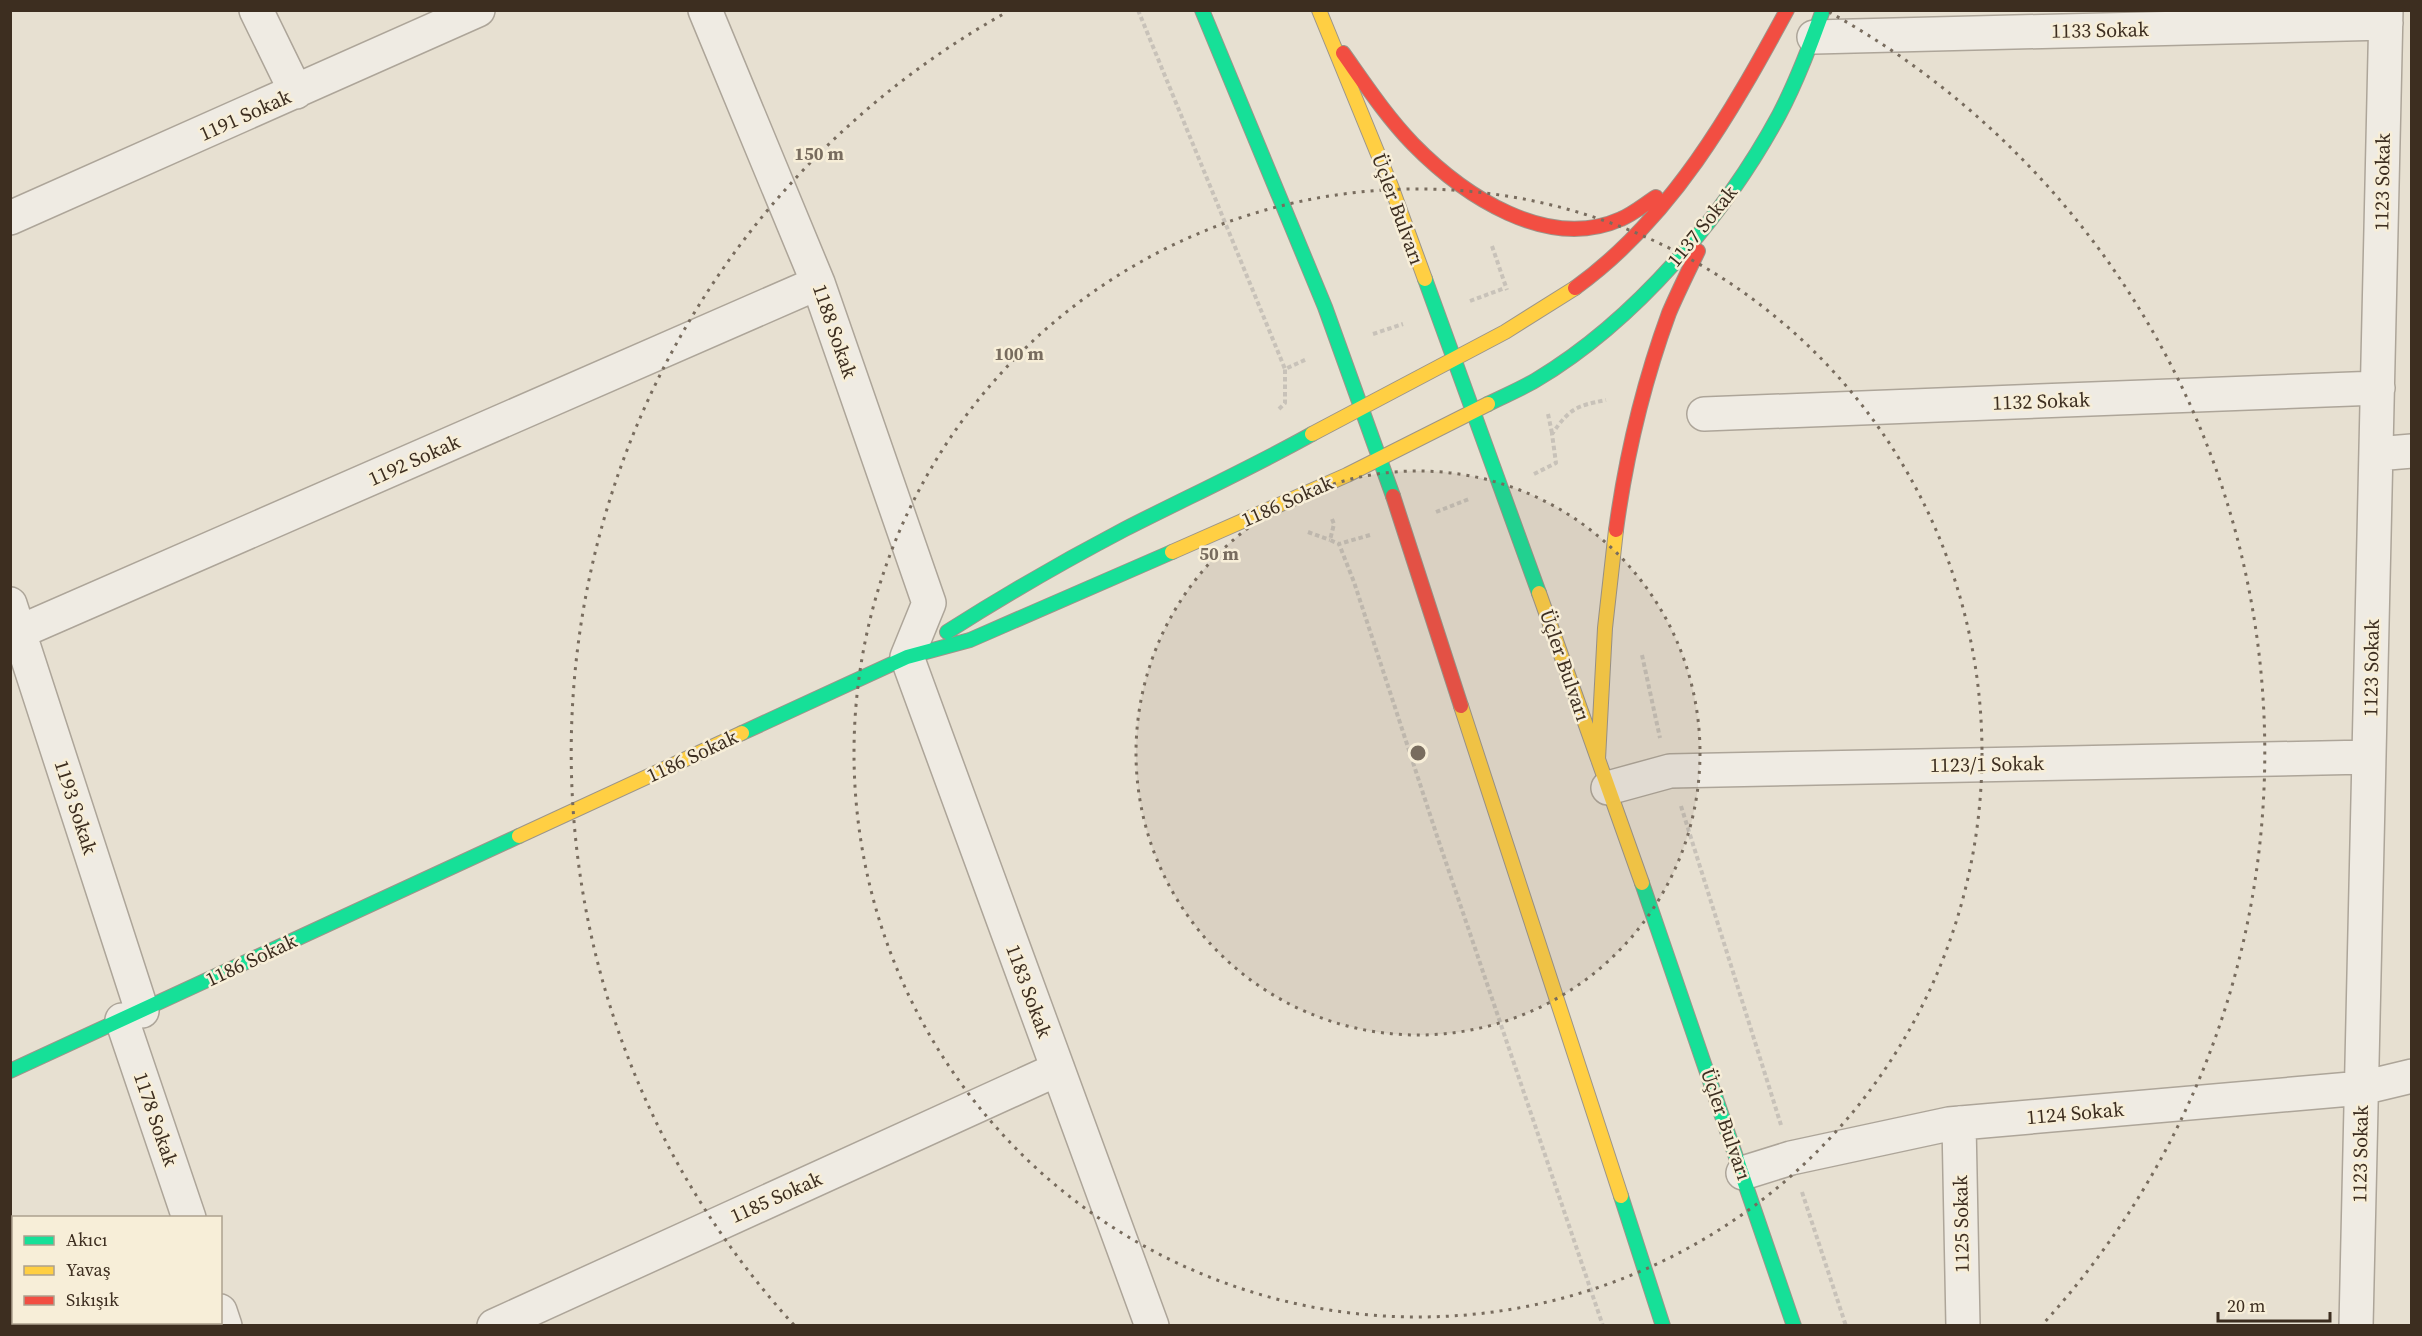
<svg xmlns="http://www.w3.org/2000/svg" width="2422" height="1336" font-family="'Source Serif 4',serif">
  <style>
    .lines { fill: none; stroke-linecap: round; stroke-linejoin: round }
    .street-casing { stroke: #ada599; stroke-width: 36 }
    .fast-casing { stroke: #9c958a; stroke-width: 16 }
    .slow-casing { stroke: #9c958a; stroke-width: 16 }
    .jam-casing { stroke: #9c958a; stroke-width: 16 }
    .path { stroke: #c8c2b9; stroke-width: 4; stroke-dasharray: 4.5 3; stroke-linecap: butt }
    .street { stroke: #efebe3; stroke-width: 33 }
    .fast { stroke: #16e098; stroke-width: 14 }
    .slow { stroke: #ffcf43; stroke-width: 14 }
    .jam { stroke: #f24e42; stroke-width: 14 }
    .ring { fill: none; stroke: #786c5e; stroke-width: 3; stroke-dasharray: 3 6 }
    .labels { text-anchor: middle; stroke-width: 5; stroke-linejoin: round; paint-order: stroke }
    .street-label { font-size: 20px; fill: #3d2e20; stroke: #f7eed8 }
    .centre { fill: #786c5e; stroke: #f7eed8; stroke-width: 3 }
    .ring-label { font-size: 18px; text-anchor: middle; font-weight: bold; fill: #786c5e; stroke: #f7eed8; stroke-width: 5; stroke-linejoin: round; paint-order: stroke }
  </style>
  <rect width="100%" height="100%" fill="#e7e0d1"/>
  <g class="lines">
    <defs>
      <path id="street" d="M256,10L296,92
        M705,10L818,283L929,603L907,657L1152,1326
        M1814,37L2386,23
        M10,218L478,10
        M1704,414L2378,388
        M2376,454L2412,451
        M10,604L142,1011
        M10,636L818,283
        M1608,788L1670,771L2369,757
        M122,1020L189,1218
        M1959,1123L1963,1326
        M1743,1173L1791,1158L1949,1124L2362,1088L2412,1076
        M220,1311L225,1326
        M494,1326L1058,1069
        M2356,1326L2386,10"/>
      <path id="fast" d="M1202,10L1325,307L1393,496
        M1425,279L1539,593
        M1488,404C1504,396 1521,389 1536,380C1635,321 1725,215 1779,115C1797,81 1810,46 1823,10
        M947,632C1005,595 1064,561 1125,529C1188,497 1251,468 1312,434
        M742,733L907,657L970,640L1172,552
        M1642,883L1794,1326
        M10,1071L519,836
        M1621,1196L1663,1326"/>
      <path id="slow" d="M1319,10L1391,186L1425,279
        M1312,434L1505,332L1575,288
        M1172,552L1347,475L1488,404
        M1539,593L1642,883
        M1461,706L1621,1196
        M1598,759L1605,628L1616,530
        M519,836L742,733"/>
      <path id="jam" d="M1343,53C1365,84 1386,116 1413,144C1463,195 1547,252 1621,219C1633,214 1645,204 1656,197
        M1575,288C1672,218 1731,113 1787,10
        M1393,496L1461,706
        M1616,530C1626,456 1643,384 1669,313C1678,292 1688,272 1698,251"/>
    </defs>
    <!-- street casing -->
    <use href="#street" class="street-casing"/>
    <!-- fast casing -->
    <use href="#fast" class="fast-casing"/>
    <!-- slow casing -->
    <use href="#slow" class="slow-casing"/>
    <!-- jam casing -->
    <use href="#jam" class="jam-casing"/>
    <!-- path -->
    <path class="path" d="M1138,10L1285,369
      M1492,246L1507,290
      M1470,301L1505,288
      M1373,334L1403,324
      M1279,409L1285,403V369L1307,359
      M1548,414L1552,433
      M1534,474L1556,463L1552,434C1570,408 1576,406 1606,400
      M1436,512L1469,499
      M1332,519L1334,524L1330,540L1339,544
      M1308,532L1330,540
      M1370,535L1339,544L1354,582L1438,839L1603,1326
      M1642,655L1660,738
      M1681,806L1781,1125
      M1802,1192L1846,1326"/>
    <!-- street -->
    <use href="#street" class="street"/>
    <!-- fast -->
    <use href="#fast" class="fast"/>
    <!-- slow -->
    <use href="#slow" class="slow"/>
    <!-- jam -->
    <use href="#jam" class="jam"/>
  </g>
  <!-- distance rings -->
  <circle cx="1418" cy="753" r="282" fill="#786c5e" fill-opacity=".12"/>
  <g class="ring">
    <circle cx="1418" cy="753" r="282"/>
    <circle cx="1418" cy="753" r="564"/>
    <path d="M794 1325A847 847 0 0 1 1007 12M1829 12A847 847 0 0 1 2042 1325"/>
  </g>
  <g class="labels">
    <!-- street labels -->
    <g class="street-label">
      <text transform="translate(2100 30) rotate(-1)" y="7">1133 Sokak</text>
      <text transform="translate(245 115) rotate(-24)" y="7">1191 Sokak</text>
      <text transform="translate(2382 182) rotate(-89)" y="7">1123 Sokak</text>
      <text transform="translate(1398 209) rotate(70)" y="7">Üçler Bulvarı</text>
      <text transform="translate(1702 226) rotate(-51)" y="7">1137 Sokak</text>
      <text transform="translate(835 331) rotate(71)" y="7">1188 Sokak</text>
      <text transform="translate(2041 401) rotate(-2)" y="7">1132 Sokak</text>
      <text transform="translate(414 460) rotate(-24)" y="7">1192 Sokak</text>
      <text transform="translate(1287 501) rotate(-24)" y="7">1186 Sokak</text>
      <text transform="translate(1565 665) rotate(71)" y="7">Üçler Bulvarı</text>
      <text transform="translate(2371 668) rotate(-89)" y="7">1123 Sokak</text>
      <text transform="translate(692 756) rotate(-25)" y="7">1186 Sokak</text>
      <text transform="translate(1987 764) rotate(-1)" y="7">1123/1 Sokak</text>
      <text transform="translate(76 807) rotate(72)" y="7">1193 Sokak</text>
      <text transform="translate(251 960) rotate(-25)" y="7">1186 Sokak</text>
      <text transform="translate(1029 991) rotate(70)" y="7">1183 Sokak</text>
      <text transform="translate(2075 1113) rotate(-5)" y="7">1124 Sokak</text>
      <text transform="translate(156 1119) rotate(71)" y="7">1178 Sokak</text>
      <text transform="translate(1726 1124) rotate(71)" y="7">Üçler Bulvarı</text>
      <text transform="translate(2360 1154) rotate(-89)" y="7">1123 Sokak</text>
      <text transform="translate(776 1197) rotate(-24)" y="7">1185 Sokak</text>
      <text transform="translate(1961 1224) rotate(-91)" y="7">1125 Sokak</text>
    </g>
  </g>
  <circle cx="1418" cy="753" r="9" class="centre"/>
  <g class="ring-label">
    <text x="819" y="160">150 m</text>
    <text x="1019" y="360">100 m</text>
    <text x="1219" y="560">50 m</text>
  </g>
  <!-- border -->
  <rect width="2422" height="1336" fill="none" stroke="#3d2e20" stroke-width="24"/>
  <!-- legend -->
  <rect x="12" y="1216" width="210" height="108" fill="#f7eed8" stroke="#ada18e" stroke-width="1.5"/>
  <rect x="24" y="1236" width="30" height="9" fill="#16e098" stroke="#ada18e" stroke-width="1.5"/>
  <text x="66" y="1246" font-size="18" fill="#3d2e20">Akıcı</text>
  <rect x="24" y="1266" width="30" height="9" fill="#ffcf43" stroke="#ada18e" stroke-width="1.5"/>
  <text x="66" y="1276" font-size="18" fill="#3d2e20">Yavaş</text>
  <rect x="24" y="1296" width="30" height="9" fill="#f24e42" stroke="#ada18e" stroke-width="1.5"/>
  <text x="66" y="1306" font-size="18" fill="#3d2e20">Sıkışık</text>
  <!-- scale -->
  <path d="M2218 1312v9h112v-9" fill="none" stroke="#3d2e20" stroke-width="3"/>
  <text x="2227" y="1312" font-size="18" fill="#3d2e20" stroke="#f7eed8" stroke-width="4.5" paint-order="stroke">20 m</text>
</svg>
